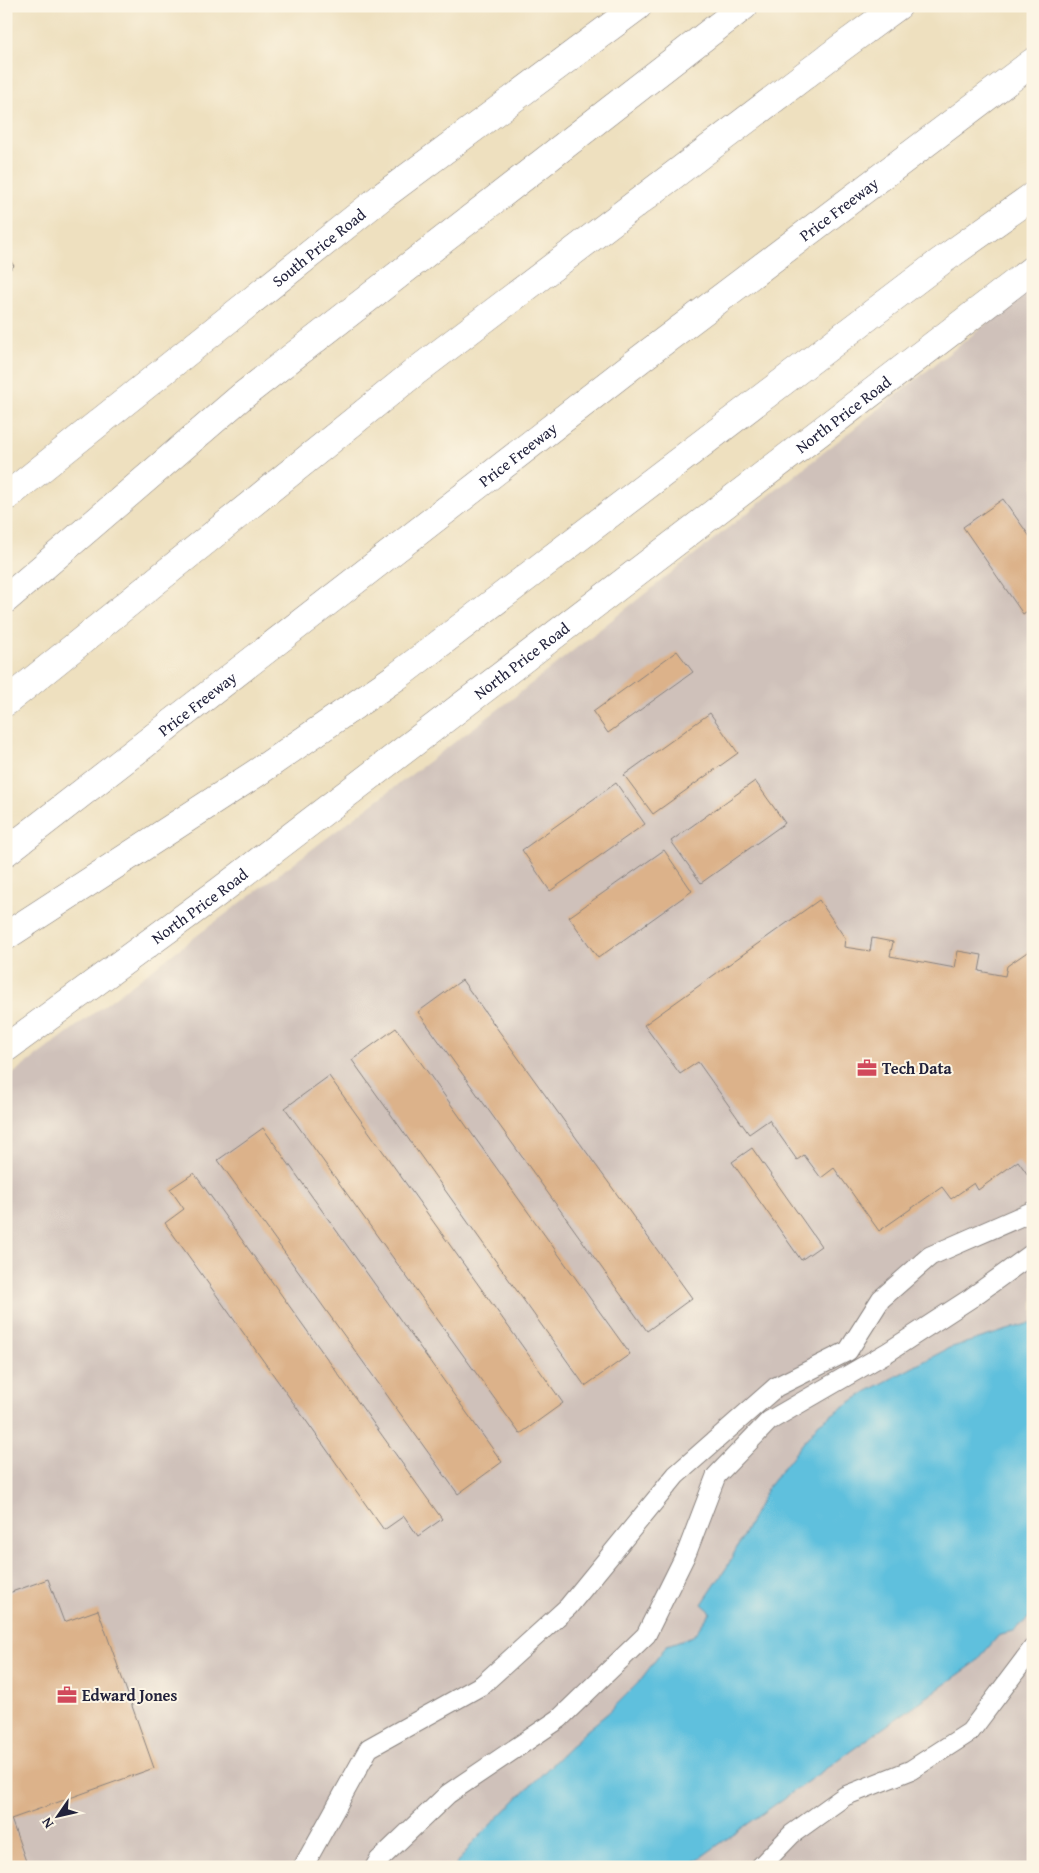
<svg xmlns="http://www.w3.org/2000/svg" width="1039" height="1873" font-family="'Gentium Book Plus',serif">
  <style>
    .industrial { fill: #cfc1ba }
    .water { fill: #5ec0dd; stroke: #40718c }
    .building { fill: #dcb28a }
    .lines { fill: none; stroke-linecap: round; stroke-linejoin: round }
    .pedestrian-casing { stroke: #88817d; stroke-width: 21 }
    .secondary-casing { stroke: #88817d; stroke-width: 29 }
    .motorway-casing { stroke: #88817d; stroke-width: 29 }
    .pedestrian { stroke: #fff; stroke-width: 19 }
    .secondary { stroke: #fff; stroke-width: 28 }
    .motorway { stroke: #fff; stroke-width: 28 }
    .labels { text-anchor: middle; stroke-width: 4; stroke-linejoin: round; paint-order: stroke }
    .street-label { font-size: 16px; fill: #22223b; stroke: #fcf5e5 }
    .poi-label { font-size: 16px; font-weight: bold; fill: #22223b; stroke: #fcf5e5; text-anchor: start }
  </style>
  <rect width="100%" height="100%" fill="#fcf5e5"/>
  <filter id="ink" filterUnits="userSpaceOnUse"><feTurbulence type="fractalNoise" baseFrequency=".02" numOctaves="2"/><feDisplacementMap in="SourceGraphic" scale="10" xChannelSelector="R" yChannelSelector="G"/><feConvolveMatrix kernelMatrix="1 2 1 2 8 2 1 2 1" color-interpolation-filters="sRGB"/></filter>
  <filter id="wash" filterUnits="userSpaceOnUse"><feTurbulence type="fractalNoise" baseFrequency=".0096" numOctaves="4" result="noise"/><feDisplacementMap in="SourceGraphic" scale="20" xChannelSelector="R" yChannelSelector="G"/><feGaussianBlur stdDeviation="1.12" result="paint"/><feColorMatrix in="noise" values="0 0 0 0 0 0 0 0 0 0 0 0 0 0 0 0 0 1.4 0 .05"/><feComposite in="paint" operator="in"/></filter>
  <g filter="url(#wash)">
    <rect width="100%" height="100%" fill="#eee0bf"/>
    <!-- industrial -->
    <path class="industrial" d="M1033,287V1867H6V1079L508,702Z"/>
    <!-- water -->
    <path class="water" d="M1027,1324H1033V1614L1014,1631L1000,1634L975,1663L687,1867H454L475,1840L585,1732L608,1713L638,1683L667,1645L693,1636L711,1612L702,1604L727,1567L768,1487L819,1423L866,1392L949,1348Z"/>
    <g id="blocks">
      <!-- building -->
      <path class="building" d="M6,255L14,266L6,272Z
        M1003,499L1033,541V607L1023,614L963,527Z
        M677,651L693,672L608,733L593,712Z
        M710,713L738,753L653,814L624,775Z
        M755,781L785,823L701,883L671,841Z
        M616,783L645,824L550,891L522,850Z
        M664,850L692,891L598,958L569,917Z
        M819,900L845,938L844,947L870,951L872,938L893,942L890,956L955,968L958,951L982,955L979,971L1005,976L1007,966L1033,948V1182L1018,1161L978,1190L974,1183L951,1199L942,1187L879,1231L834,1168L821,1178L804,1155L797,1160L769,1120L749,1134L698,1062L680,1074L644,1025Z
        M462,980L692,1298L647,1331L418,1012Z
        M396,1028L630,1354L585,1386L352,1060Z
        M329,1076L563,1403L520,1434L285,1108Z
        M263,1128L502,1462L458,1494L218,1160Z
        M752,1148L821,1246L801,1260L732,1162Z
        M194,1173L442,1519L418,1536L404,1516L384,1530L165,1223L184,1209L170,1189Z
        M48,1579L64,1622L98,1610L154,1768L11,1819L28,1867H6V1594Z"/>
    </g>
  </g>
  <g filter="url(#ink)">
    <use href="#blocks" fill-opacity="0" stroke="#88817d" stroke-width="1"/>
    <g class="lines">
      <defs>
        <path id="pedestrian" d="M303,1867L369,1748L482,1685L568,1607L676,1475L776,1387L848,1351L881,1299L930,1256L1033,1211
          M375,1867L379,1860L448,1794L559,1719L646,1635L687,1552L716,1476L769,1421L888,1352L971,1298L1033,1253
          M760,1867L792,1834L845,1796L911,1770L970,1732L1033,1648"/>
        <g id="secondary">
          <path id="s1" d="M6,497L384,195L638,6"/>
          <path id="s2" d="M6,1048L220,891L1033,269"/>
        </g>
        <g id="motorway">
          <path d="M6,599L241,397L744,6"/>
          <path d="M6,702L415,372L842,47L898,6"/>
          <path id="s3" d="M6,852L643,357L1033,62"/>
          <path d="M6,936L258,772L396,677L940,262L1033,196"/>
        </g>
      </defs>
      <!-- pedestrian casing -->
      <use href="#pedestrian" class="pedestrian-casing"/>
      <!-- secondary casing -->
      <use href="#secondary" class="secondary-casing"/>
      <!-- motorway casing -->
      <use href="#motorway" class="motorway-casing"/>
      <!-- pedestrian -->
      <use href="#pedestrian" class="pedestrian"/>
      <!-- secondary -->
      <use href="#secondary" class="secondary"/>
      <!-- motorway -->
      <use href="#motorway" class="motorway"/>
    </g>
  </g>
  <!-- icons -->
  <defs>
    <symbol id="office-bare" viewBox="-9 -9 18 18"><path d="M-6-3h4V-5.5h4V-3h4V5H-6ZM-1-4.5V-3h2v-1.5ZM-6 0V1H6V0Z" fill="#d1495b" stroke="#fcf5e5" stroke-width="2.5" paint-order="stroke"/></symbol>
  </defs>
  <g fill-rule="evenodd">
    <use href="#office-bare" x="853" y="1054" width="28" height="28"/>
    <use href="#office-bare" x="53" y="1681" width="28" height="28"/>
  </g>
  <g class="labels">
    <!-- street labels -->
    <g class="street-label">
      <text dy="6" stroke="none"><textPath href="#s3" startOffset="1052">Price Freeway</textPath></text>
      <text dy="6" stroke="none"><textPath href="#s1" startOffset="400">South Price Road</textPath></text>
      <text dy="6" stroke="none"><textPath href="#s2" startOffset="1050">North Price Road</textPath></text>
      <text dy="6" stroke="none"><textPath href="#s3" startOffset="648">Price Freeway</textPath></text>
      <text dy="6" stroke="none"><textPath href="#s2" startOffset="645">North Price Road</textPath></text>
      <text dy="6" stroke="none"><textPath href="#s3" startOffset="242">Price Freeway</textPath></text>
      <text dy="6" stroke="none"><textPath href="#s2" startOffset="240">North Price Road</textPath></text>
    </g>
    <!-- poi labels -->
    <g class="poi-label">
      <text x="882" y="1074">Tech Data</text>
      <text x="82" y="1701">Edward Jones</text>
    </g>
  </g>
  <!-- margin -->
  <rect width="1039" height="1873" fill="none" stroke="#fcf5e5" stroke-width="25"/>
  <!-- north arrow -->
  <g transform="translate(58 1816) rotate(236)" stroke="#fcf5e5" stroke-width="4" paint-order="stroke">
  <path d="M0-4L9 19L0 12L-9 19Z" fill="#22223b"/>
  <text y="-8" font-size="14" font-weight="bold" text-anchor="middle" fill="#22223b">N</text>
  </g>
</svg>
